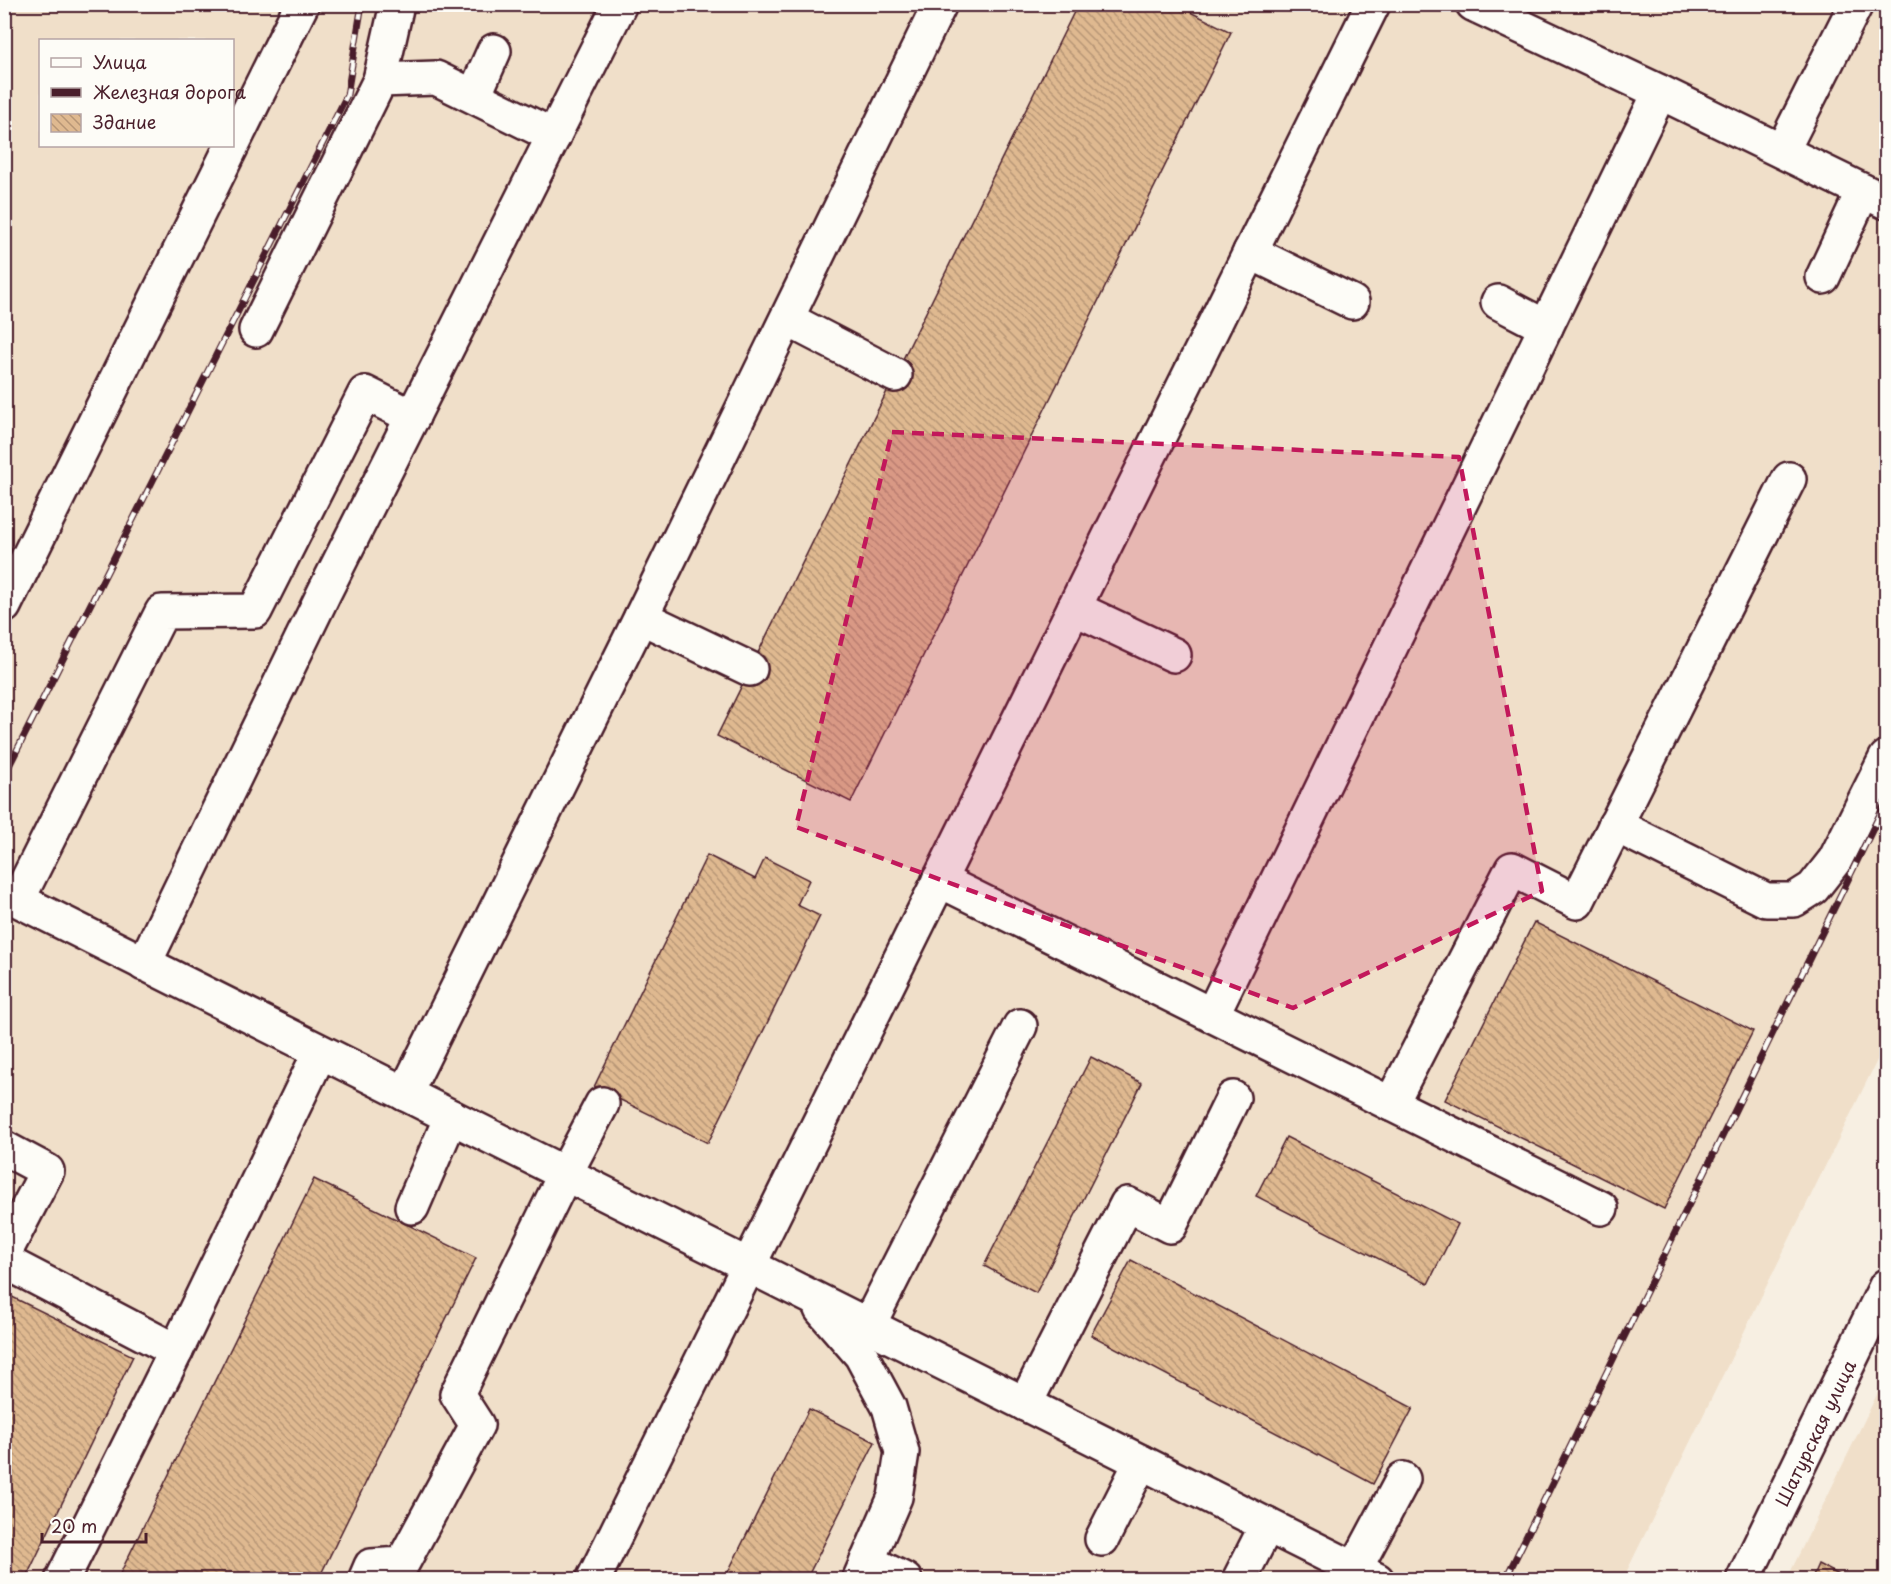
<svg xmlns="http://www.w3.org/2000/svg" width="1891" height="1584" font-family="'Playpen Sans',sans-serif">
<defs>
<pattern id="building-back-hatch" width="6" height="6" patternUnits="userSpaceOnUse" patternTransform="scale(1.5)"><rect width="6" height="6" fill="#dfb990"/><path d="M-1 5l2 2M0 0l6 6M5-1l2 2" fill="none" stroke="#b79676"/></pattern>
</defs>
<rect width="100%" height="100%" fill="#f7efe2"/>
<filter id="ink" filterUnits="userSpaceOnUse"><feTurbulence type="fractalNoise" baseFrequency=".0167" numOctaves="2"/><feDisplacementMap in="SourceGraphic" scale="12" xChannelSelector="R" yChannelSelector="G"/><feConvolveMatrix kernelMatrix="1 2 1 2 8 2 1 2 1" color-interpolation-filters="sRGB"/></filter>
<g filter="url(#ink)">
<g fill="#f0dfc9" fill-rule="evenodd">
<path d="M5 5H1886V1042L1623 1579 5 1580ZM40 40H232V146H40Z"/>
<polygon points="1886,1376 1886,1579 1787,1579"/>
</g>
<g fill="url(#building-back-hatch)" stroke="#4a1f2b" stroke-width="1.5">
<polygon points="1078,4 1174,4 1231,32 851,802 717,736"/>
<polygon points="707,855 755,879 765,858 809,880 797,905 820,916 708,1143 594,1087"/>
<polygon points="1534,922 1753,1031 1664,1209 1445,1100"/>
<polygon points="1091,1057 1142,1083 1036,1293 984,1266"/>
<polygon points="1286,1137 1458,1224 1428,1284 1256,1196"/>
<polygon points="314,1179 476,1258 318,1580 117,1580"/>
<polygon points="1131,1260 1413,1408 1373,1484 1091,1335"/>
<polygon points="4,1293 133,1356 25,1580 4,1580"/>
<polygon points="809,1409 875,1442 806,1580 724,1580"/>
<polygon points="1818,1564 1849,1580 1811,1580"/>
</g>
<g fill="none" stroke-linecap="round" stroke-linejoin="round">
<g stroke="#4a1f2b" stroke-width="38">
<g id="minor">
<polyline points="1473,4 1660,92 1886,202"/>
<polyline points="380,80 436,78 554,136"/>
<polyline points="474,96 494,51"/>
<polyline points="1782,151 1856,4"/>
<polyline points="1250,252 1352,302"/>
<polyline points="1823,277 1863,191"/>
<polyline points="1498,302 1546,327"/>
<polyline points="787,319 895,375"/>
<polyline points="256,330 380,80 397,4"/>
<polyline points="4,606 302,4"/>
<polyline points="1074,608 1174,655"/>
<polyline points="641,617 750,669"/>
<polyline points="1615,825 1766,900 1794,900 1813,888 1835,860 1886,758"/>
<polyline points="939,880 1601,1208"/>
<polyline points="4,893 1377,1580"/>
<polyline points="18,899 162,612 255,611 365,393 413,417"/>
<polyline points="144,964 324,593 620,4"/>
<polyline points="1212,1015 1660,92"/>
<polyline points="405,1094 641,617 940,4"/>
<polyline points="1391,1104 1512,869 1577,902 1789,479"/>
<polyline points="4,1148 47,1171 4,1254"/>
<polyline points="412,1207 451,1117"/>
<polyline points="4,1261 176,1351"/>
<polyline points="821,1309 861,1355 889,1407 902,1452 895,1497 859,1580"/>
<polyline points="868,1326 1020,1026"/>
<polyline points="1025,1404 1127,1204 1170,1226 1233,1098"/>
<polyline points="1102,1539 1141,1462"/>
<polyline points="867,1561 905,1580"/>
<polyline points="1355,1569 1403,1479"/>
<polyline points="62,1580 176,1351 320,1052"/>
<polyline points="365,1580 371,1566 402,1564 477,1425 457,1394 565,1174 602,1104"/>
<polyline points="593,1580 1373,4"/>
<polyline points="1239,1580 1267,1525"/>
<polyline points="1743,1580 1886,1286"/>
</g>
</g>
<use href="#minor" stroke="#fdfcf7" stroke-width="33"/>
<g stroke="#4a1f2b" stroke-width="7">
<g id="rail">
<polyline points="4,776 347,95 362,4"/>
<polyline points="1505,1580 1886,802"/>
</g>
</g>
<use href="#rail" stroke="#fdfcf7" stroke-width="4.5" stroke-dasharray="14" stroke-linecap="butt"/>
</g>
</g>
<path fill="#c2185b" fill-opacity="0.2" stroke="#c2185b" stroke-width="4.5" stroke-dasharray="12 8" stroke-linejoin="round" d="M892 432 1459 457 1542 891 1293 1008 796 827Z"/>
<g text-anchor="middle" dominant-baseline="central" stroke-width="4.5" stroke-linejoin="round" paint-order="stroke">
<g font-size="18" fill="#4a1f2b" stroke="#fdfcf7">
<text transform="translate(1815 1433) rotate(-64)">Шатурская улица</text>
</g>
</g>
<rect width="1891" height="1584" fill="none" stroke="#fdfcf7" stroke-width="24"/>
<rect x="12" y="12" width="1867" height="1560" fill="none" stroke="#4a1f2b" stroke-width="2" filter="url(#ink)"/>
<rect x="39" y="39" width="195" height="108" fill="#fdfcf7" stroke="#b5a4a5" stroke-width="1.5"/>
<rect x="51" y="58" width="30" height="9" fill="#fdfcf7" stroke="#b5a4a5" stroke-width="1.5"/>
<text x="93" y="69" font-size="18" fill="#4a1f2b">Улица</text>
<rect x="51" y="88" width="30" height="9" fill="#4a1f2b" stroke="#b5a4a5" stroke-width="1.5"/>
<text x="93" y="99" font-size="18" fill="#4a1f2b">Железная дорога</text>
<rect x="51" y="114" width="30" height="18" fill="url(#building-back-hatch)" stroke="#b5a4a5" stroke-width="1.5"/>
<text x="93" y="129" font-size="18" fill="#4a1f2b">Здание</text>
<path d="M42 1533v9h104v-9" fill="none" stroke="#4a1f2b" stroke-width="3"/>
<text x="51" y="1533" font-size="18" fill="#4a1f2b" stroke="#fdfcf7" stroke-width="4.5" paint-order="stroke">20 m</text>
</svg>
